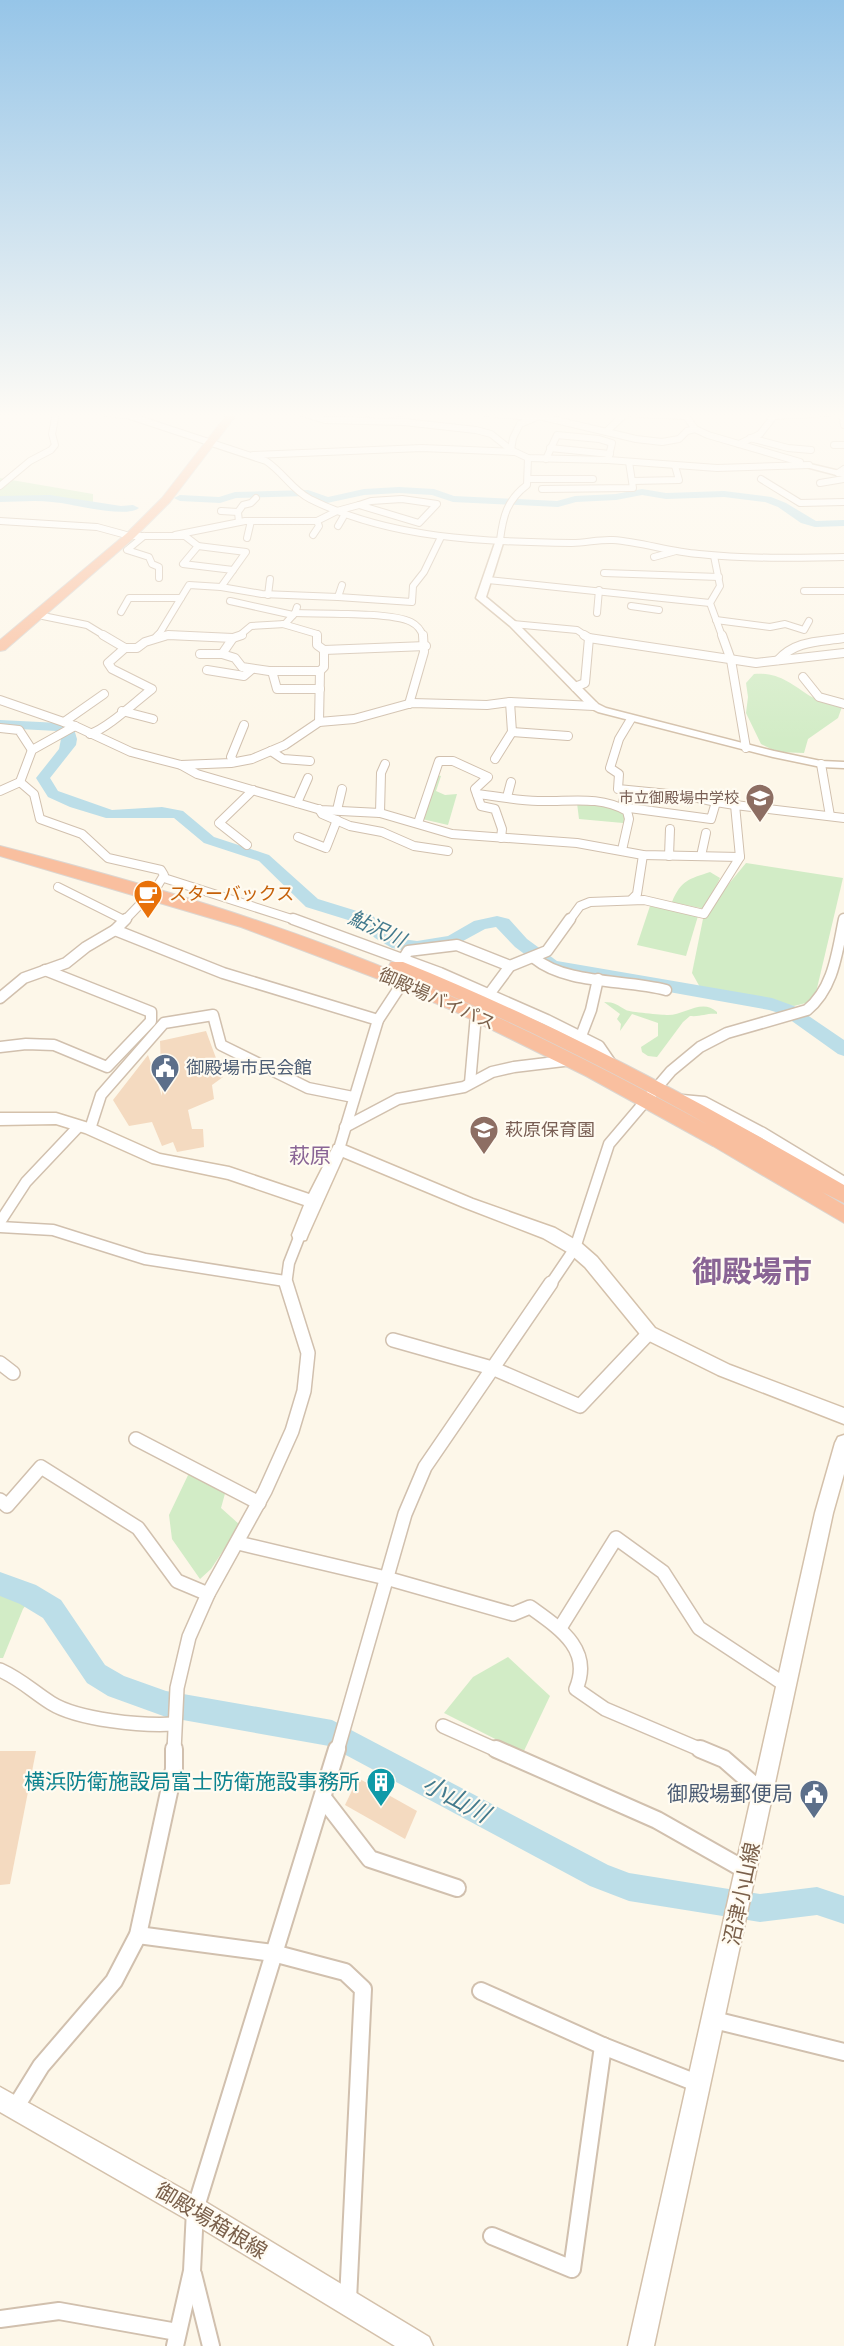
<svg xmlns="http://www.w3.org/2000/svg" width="844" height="2346" font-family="Karla,'Noto Sans JP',sans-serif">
<rect width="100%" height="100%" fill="#fdf7e9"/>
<g fill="#d2ecc6">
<polygon points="0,478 93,494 93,502 40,496 0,500"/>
<path d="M754 674C779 672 791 684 810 696 819 701 833 702 843 704L838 718 808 739 804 753 777 752 761 744 746 713 748 697 746 683Z"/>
<polygon points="437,775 441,776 436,791 445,795 457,794 448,825 422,819"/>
<polygon points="577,803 623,808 627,820 623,823 579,819"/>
<polygon points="746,863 843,878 814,1001 794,1006 701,989 692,973 704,914"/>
<path d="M710 872 720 878 705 909 672 902C681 880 689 879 710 872Z"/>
<polygon points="650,906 698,916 686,956 637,945"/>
<path d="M604 1002C615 1002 617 1005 626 1010 629 1012 662 1015 668 1015 685 1015 702 998 717 1012V1014C707 1013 701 1017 690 1016L683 1022 657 1057 648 1056 642 1052 641 1047 658 1036V1023L632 1014 620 1031 621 1024 617 1019 620 1014Z"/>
<polygon points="190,1471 226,1490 221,1508 240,1525 211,1569 200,1579 172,1539 169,1515"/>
<polygon points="0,1576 38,1588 23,1609 3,1658 0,1658"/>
<polygon points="508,1657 550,1696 523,1753 444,1713 473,1677"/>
</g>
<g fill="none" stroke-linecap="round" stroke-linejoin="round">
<g fill="#bcdee8" fill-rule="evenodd">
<polygon points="399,487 434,489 454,496 557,501 575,496 616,494 642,489 666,493 724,491 771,497 786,503 816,521 844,520 844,526 815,527 801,523 778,507 765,502 724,497 666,499 642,495 616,500 576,502 558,507 453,502 432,495 399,493 364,495 327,503 307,496 236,498 220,503 180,501 174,498 180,495 219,497 235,492 308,490 328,497 364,489"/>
<path d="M50 495 121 506 133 505 139 508C125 519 71 503 52 502 35 500 17 502 0 502V496Z"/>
<polygon points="0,720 60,723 74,729 77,739 76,745 50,778 58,791 112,810 162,807 183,811 214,837 269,855 318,899 373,916 387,930 402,939 417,941 448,936 474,921 497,916 509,919 527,939 557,961 772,998 794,1006 844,1040 844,1056 838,1054 782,1014 769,1010 546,970 515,947 496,927 485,929 452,947 417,953 392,948 375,938 361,924 306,907 259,861 204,843 174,818 106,818 70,807 48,797 36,778 59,749 62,734 57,731 0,728"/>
<polygon points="0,1572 36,1585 61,1600 105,1665 124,1676 166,1691 332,1720 608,1865 629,1873 760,1894 817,1887 844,1896 844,1924 817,1915 760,1922 629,1901 590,1886 329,1746 166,1717 108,1696 87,1683 43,1618 20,1604 0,1596"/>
</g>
</g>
<g fill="#f4dac0">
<polygon points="206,1031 223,1077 212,1085 214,1099 188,1110 192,1129 203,1129 204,1147 177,1152 173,1142 162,1146 152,1122 129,1126 113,1100 148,1055 162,1096 160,1041"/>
<polygon points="0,1751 36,1751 10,1884 0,1885"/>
<polygon points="358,1778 417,1811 405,1839 345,1805"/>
</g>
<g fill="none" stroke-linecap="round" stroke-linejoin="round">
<g stroke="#d1c0ae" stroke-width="8">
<g id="street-far4">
<path d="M105 413 127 415 266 461C283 472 292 490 310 499 390 539 484 542 572 543 586 543 600 539 613 540 642 542 670 552 699 554 747 559 795 558 844 557"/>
<polyline points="302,413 325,420 404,422 476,430 491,434 511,450 528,458 608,460 717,468 809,465"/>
<polyline points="367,413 381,415 401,413"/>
<polyline points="485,413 530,417"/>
<polyline points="620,413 685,416"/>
<polyline points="684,413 695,429 708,435 800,462"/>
<polyline points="842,413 844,425"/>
<polyline points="607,431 625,414"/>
<polyline points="750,438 788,448 811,450"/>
<polyline points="739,444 760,434 774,416 829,413"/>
<polyline points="834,445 844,445"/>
<polyline points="550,448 610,454"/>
<polyline points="511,450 513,438 520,424 539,416 636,439 662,442 679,439 687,431 695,429"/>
<polyline points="253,455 422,448 513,452"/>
<polyline points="546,459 557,435 599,439 612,443 608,460"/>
<polyline points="838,473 844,469"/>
<polyline points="529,479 593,479"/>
<polyline points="761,479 800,503 844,502"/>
<polyline points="633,481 679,480 675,466"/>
<polyline points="820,483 844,479"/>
<polyline points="0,486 30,461 51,450 55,445 52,434 56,413"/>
<polyline points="542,489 633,488 629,462"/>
<polygon points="402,499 437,504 419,523 359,505 371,501"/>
<polyline points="221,511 238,512"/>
<polyline points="0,521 97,527 130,536 185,536 198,546 183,564 233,570"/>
<polyline points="239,522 238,512 243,505 251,503 256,498"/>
<polyline points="338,526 345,514"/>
<polyline points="175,535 245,521 317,521 337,511 359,505"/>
<polyline points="313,535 319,526 317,521"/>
<polyline points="144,536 127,550 149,557 152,564 159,567 159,578"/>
<polyline points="247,538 251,521"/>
<path d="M500 540C503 516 507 500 527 485L528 458"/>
<polyline points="198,546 246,552 221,587 262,594 338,597 342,585"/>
<polyline points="714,556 720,586 710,603 722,636"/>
<polyline points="654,557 676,551"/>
<polyline points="604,573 719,577"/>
<polyline points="488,580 710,603"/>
<polyline points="804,591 844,591"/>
<polyline points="268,595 270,579"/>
<polyline points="338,597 412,602 413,586 424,572 441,537"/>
<polyline points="230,601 293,615"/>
<polyline points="631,606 659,610"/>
<polyline points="121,612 129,598 181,598 189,585 221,587"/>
<path d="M295 613C321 614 391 612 411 622 417 625 421 630 423 636"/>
<polyline points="597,613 599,590"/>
<polyline points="38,615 87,625 105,636"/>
<polyline points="716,620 770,627 785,624 804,630 809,621"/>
<polyline points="283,624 317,634 317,636"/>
<polyline points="513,624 577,630 586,636"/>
<polyline points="158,636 181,598"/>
<polyline points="164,636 207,636"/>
<polyline points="239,636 251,626 285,624 295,613 297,607"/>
</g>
</g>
<g stroke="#d1c0ae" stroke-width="10">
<g id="street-far3">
<polyline points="103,635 125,648 137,648 145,642 168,635 233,638 222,654 235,658 242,667 269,671 320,671"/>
<polyline points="317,635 317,645 324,650 324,667 320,671 319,722"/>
<polyline points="584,635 589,638 756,663 844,653"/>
<polyline points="722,635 731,660 746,748"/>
<polyline points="157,637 159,635"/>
<polyline points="233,638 242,635"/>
<polyline points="324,650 426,646"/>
<polyline points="200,654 222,654"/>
<path d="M778 660C796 640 820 642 844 638"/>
<polyline points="207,670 244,676 251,670"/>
<polyline points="272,671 277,689 320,689"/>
<polyline points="803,677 819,697 844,704"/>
<polyline points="575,687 585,683 589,638"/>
<polyline points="0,700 75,726 131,752 181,765 231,763 252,759 285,745 319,722 354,719 412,703 487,705 510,702 594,706"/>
<polyline points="409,704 424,652 423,635"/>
<polyline points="122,711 153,719"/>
<polyline points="631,719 619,739 610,768 619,774 618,789 679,795"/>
<polyline points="64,722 104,694"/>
<polyline points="0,728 19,730 32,750"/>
<polyline points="512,732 568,736"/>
<path d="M90 734C108 728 135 702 152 689L112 669 108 663 125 648"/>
<polyline points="271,751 283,759 310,761"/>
<polyline points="495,759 512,732 510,702"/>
<polyline points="234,762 231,757 244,725"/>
<polyline points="821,764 830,816"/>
<polyline points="181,765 197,774 321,810 380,813 452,834 577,843 643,855 740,857"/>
<polyline points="20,782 34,794 40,819 82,834 108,858 161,870 164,875 158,885"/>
<polyline points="626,790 622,807 711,819 716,802 735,805"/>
<polyline points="0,791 20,782 32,750 75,726"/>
<path d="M477 794C497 796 518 801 538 801 569 802 599 795 627 811L629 819 622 850"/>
<polyline points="507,797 511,782"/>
<polyline points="698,798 716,802"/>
<polyline points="297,803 308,778"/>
<polyline points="319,809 322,814 350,826 382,832 414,846 448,851"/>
<polyline points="337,810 342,789"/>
<polyline points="380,813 381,773 385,764"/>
<polyline points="418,823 439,761 453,761 488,777 475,789 481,806 495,809 502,829 501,838"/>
<polyline points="298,837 326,848 337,820"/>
<polyline points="247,845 219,823 253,790"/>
<polyline points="669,856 670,829"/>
<polyline points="701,856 706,833"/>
<polyline points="164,878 298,921"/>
<polyline points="58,887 124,920"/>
<polyline points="632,899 637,894 643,855"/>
<polyline points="124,921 151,893"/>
<polyline points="569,921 580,906 590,902 644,900 704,914 740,857 735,805 844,818"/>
</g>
</g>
<g stroke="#d1c0ae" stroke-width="13">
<g id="street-far2">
<polyline points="293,919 440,973 547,1020 599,1046 612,1065"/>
<polyline points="115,930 223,973 378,1020"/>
<path d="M534 958C567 985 625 979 666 990"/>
<polyline points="402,961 408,951 457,945 510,966"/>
<polyline points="490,993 510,966 547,951 570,919"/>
<polyline points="0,998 24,978 66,963 86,947 115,930 126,919"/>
<polyline points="581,1036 591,1010 598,979"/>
<polyline points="0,1047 26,1044 54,1045 107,1067 151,1021 151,1012 45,970"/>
<polyline points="470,1083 476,1015"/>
<polyline points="682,1100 704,1102 763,1133 844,1182"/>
<polyline points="345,1127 398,1099 464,1087 492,1072 514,1067 572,1060"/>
<polyline points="90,1129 101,1095 164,1023 213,1015 221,1045 308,1088 353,1097"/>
<polyline points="339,1149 378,1020 403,982"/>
<polyline points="0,1222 26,1182 79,1126"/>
<polyline points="0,1227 53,1230 145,1259 285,1281"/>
<polyline points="286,1285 289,1263 300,1235"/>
<path d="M550 1285 575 1248 609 1144 671 1071 700 1047 727 1033 807 1010C834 988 837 952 844 919"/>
</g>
</g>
<g stroke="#d1c0ae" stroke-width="16">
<g id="street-far1">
<polyline points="393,1340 492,1368 580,1406 649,1333"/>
<polyline points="0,1363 13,1373"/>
<polyline points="136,1439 259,1503"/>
<polyline points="0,1500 7,1506 41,1467 138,1528 177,1581 208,1594"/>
<path d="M238 1543 386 1578 513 1614 530 1607C559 1628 593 1649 576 1689L605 1709 704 1751"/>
<polyline points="560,1628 616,1538 663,1572 699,1628 787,1686"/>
<path d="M0 1670C22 1680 32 1691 51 1703 78 1720 143 1726 174 1724"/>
<polyline points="443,1726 499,1751"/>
<polyline points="174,1751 177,1688 189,1637 208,1594 265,1491 292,1431 304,1391 308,1353 286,1283"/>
<polyline points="337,1751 405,1514 425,1467 551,1283"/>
</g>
</g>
<g stroke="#d1c0ae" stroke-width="20">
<g id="street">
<polyline points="496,1749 657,1820 747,1871"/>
<polyline points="700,1749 724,1759 763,1793"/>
<polyline points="323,1798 370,1859 457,1888"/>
<polyline points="138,1935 273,1953 345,1972 363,1989 348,2300"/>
<polyline points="481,1991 603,2046 699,2084"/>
<polyline points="714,2020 844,2052"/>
<polyline points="15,2108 41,2066 114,1981 138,1935 174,1769 174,1749"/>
<polyline points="492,2236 572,2269 603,2046"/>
<polyline points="193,2274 211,2346"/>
<polyline points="0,2319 59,2311 177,2332"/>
<polyline points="175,2346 192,2271 195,2210 337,1749"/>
</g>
</g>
<g stroke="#d4c1ab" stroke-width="3">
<g id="secondary">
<polygon points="806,463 844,472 844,477 806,467"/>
<polygon points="500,537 504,540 486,597 516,622 598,704 606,708 774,751 821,761 844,762 844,768 821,767 773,757 598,712 590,708 510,626 476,598 496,540"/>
<polygon points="0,1113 56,1113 95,1125 160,1154 229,1167 309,1194 334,1145 344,1145 473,1199 555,1228 581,1243 597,1257 655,1328 730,1365 844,1408 844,1424 718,1375 643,1338 585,1267 569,1253 543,1238 463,1207 343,1157 308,1235 306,1240 300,1241 294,1240 292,1235 304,1205 228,1179 152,1163 85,1133 56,1124 0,1125"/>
<polygon points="844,1435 844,1474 833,1513 654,2346 628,2346 815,1513 835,1443 838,1437"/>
<polygon points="0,2087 204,2201 429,2337 433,2346 395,2346 186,2219 0,2112"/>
</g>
</g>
<g stroke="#dcd6d0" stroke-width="2">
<g id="highway">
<polygon points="228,413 238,413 170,502 134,538 5,650 0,651 0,640 126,534 162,498"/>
<path d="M0 846C112 875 226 907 334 948 463 997 587 1058 708 1125 605 1067 500 1015 391 970L389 966 391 962H403C557 1024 701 1102 844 1185V1203L822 1192 844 1205V1223L713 1146 586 1076 456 1012 389 983 241 927 0 856Z"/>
</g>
</g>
<use href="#street-far4" stroke="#fff" stroke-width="6"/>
<use href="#street-far3" stroke="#fff" stroke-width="8"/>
<use href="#street-far2" stroke="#fff" stroke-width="10"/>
<use href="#street-far1" stroke="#fff" stroke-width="13"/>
<use href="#street" stroke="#fff" stroke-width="16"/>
<use href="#secondary" fill="#fff" fill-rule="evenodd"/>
<use href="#highway" fill="#f9bf9f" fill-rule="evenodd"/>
</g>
<linearGradient id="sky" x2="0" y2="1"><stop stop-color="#96c5e8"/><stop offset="0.56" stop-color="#fefbf5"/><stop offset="1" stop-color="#fefbf5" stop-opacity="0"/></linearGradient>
<rect width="844" height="741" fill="url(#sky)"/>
<defs>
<g id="school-pin" transform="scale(1.5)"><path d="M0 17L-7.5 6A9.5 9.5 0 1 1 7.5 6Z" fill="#8d6e63" stroke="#fffbf1"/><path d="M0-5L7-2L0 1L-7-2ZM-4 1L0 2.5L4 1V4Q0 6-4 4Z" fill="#fff"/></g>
<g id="cafe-pin" transform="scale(1.5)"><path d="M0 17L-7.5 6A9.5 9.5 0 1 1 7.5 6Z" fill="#e8710a" stroke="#fffbf1"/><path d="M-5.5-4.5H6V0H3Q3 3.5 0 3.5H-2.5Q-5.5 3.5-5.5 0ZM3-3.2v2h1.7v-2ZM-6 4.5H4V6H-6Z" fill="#fff"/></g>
<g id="civic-pin" transform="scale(1.5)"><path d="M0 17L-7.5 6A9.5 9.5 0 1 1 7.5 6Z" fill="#5c6f8a" stroke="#fffbf1"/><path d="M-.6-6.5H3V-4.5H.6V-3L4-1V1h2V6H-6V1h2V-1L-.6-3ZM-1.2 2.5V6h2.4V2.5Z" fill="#fff"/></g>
<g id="building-pin" transform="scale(1.5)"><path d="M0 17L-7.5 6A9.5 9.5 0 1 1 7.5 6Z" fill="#0f9aa8" stroke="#fffbf1"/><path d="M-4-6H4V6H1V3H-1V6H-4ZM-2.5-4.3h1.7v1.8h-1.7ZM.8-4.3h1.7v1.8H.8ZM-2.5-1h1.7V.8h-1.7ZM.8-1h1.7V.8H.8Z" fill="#fff"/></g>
</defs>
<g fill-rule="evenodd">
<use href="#school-pin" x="760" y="798"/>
<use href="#cafe-pin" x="148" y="894"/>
<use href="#civic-pin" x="165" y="1068"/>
<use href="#school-pin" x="484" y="1130"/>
<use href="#building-pin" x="381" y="1782"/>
<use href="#civic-pin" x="814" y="1794"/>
</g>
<g text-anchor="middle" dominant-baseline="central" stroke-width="4.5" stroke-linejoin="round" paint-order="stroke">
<g font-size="15" fill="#785e54" stroke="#fffbf1" text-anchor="end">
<text x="739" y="798">市立御殿場中学校</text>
</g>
<g font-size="18" fill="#c56008" stroke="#fffbf1" text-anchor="start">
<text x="169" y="894">スターバックス</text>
</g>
<g font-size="18" fill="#7a604b" stroke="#fffbf1">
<text transform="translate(437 999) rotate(24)">御殿場バイパス</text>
</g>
<g font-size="18" fill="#4e5e75" stroke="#fffbf1" text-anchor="start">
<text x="186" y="1068">御殿場市民会館</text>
</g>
<g font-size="18" fill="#785e54" stroke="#fffbf1" text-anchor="start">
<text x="505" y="1130">萩原保育園</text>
</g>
<g font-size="20" font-style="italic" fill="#437a8d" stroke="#fffbf1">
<text transform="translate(377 929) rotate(25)">鮎沢川</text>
</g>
<g font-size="21" fill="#896495" stroke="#fffbf1">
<text x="310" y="1156">萩原</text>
</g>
<g font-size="21" fill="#0d838f" stroke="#fffbf1" text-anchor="end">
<text x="360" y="1782">横浜防衛施設局富士防衛施設事務所</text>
</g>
<g font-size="21" fill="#4e5e75" stroke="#fffbf1" text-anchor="end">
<text x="793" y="1794">御殿場郵便局</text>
</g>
<g font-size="21" fill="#7a604b" stroke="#fffbf1">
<text transform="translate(742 1894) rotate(-78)">沼津小山線</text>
<text transform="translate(211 2221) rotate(31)">御殿場箱根線</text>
</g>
<g font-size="24" font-style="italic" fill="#437a8d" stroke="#fffbf1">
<text transform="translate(456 1799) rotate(28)">小山川</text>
</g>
<g font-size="30" font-weight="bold" fill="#896495" stroke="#fffbf1">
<text x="752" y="1272">御殿場市</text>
</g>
</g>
</svg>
